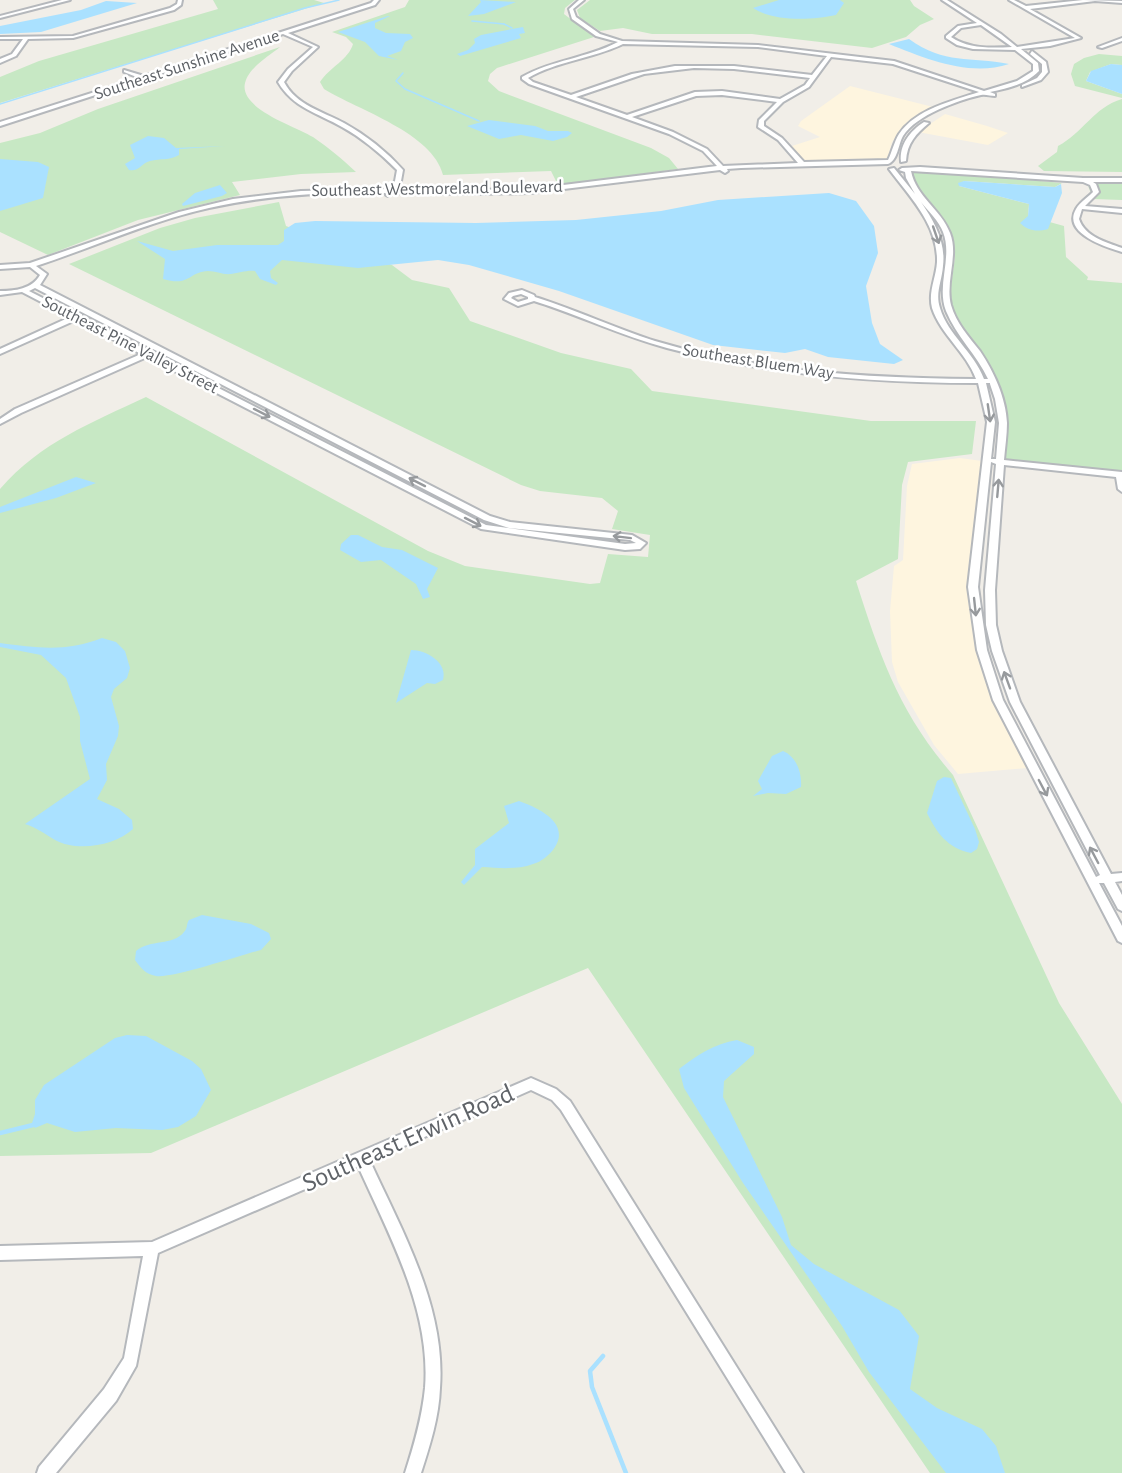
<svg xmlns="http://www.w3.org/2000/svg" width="1122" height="1473" font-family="'Alegreya Sans',sans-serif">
<rect width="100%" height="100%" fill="#f1eee8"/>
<g fill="#fef5df">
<polygon points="850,86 937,108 904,127 892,142 887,160 804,161 792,146 820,137 798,126 801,121"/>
<polygon points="945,114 987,126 1008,133 988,145 918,132"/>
<polygon points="960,458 982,461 967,584 975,647 993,700 1027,768 958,774 934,745 898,682 892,662 890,611 894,566 903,560 907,486 912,464"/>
</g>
<g fill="#c7e8c4">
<polygon points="213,0 314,0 324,3 0,103 0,77 39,61 218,9"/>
<path d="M409 0H575L565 8 564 14 594 37 497 68 490 74 488 81 499 91 651 148 669 158 678 169 558 185 551 171 443 175C433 133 358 110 324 89L320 82C329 68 349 59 353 44L346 37 332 32 405 7Z"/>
<polygon points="590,0 910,0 914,6 934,19 920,25 906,37 872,48 752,34 652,34 623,28 600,31 580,18 577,10"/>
<path d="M280 47C268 57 249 67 245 83 239 109 295 126 313 137 329 148 342 159 356 172L301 174 232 182 240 195 138 220 48 255 0 232V143L40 133 98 109Z"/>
<polygon points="1099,54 1122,56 1122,65 1111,64 1090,72 1086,81 1122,94 1122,98 1075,86 1071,74 1074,64 1084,58"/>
<path d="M1122 99V172L1044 171 1038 166 1057 152 1058 146C1083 133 1094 107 1122 99Z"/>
<path d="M946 172 1062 183 1055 187 964 181 959 186 1029 204 1028 216 1064 226 1066 257 1088 277 1087 280 1122 283V472L1005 460C1008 424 1007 394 988 363 978 346 963 331 954 313 944 292 958 268 954 246 950 218 924 199 911 176L912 173Z"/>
<polygon points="1087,183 1122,184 1122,200 1093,199"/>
<path d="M279 202 286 226 392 265 412 280 449 288 470 321 561 353 631 369 652 391 871 421H976L972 454 908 462 902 485 898 559 856 581C880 657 900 714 953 775L1059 1003 1122 1104V1473H930L588 968 151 1153 0 1156V489C41 442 91 423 146 397L428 551 465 566 590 584 600 583 608 554 648 557 650 535 612 529 618 511 602 498 540 491 521 485 69 264 160 228 195 218Z"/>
</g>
<g fill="#aae1ff">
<polygon points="480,0 516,2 484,14 468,16 481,2"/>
<path d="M779 0H840L844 3 836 15C812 20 774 22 753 8Z"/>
<polygon points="106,1 137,3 41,32 0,34 0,26 81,10"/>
<polygon points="388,16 390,16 375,23 375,28 386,33 410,34 413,38 405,42 401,51 387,56 398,60 379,56 365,42 338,32"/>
<polygon points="523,27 525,33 519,34 521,38 460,56 457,54 468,50 475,43 474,39 481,35"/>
<path d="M909 39C945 65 970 56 1009 64 970 77 926 59 889 44Z"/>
<polygon points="1111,64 1122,65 1122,94 1086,81 1091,71"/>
<polygon points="489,120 535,126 548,131 568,131 572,133 567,137 553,141 521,135 499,139 467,126"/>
<path d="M148 136 164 138 176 148 225 146 179 149V155C169 161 161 158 150 161 141 163 140 172 129 170L125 164 135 158 130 145Z"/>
<polygon points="0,159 38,162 49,167 43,198 0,211"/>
<path d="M964 181 1055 187 1061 184 1062 193 1048 229C1037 232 1028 231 1020 223L1028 216 1029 204 959 186 958 183Z"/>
<polygon points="220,185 227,193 222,196 183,206 182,204 195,193"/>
<path d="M829 193 856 201 874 226 878 253 866 286 872 323 880 344 903 360 894 364 828 357 805 349 785 353 713 345 559 291 469 265 438 260 358 268 282 260 270 271 271 278 278 283 276 285 260 279 255 271C246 270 240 273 231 274 223 275 216 271 208 271 188 272 190 287 163 279L165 259 137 241 173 251 217 245H278L284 241V230L295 223 315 221 476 223 576 220 661 211 718 200Z"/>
<polygon points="76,477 96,483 56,498 0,513 0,507"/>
<polygon points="351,535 358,535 382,547 402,550 438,568 427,589 430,597 423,599 416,584 381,560 361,562 340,550 341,544"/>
<path d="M102 638 116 642 125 651 130 668 127 678 114 689 111 697 119 726 118 736 106 764 107 780 97 799 119 809 132 820 133 829C115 846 77 852 55 840 45 834 37 828 25 824L90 779 80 741V717L66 678 41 655 0 647V643C38 648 66 652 102 638Z"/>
<path d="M411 650C427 650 448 663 443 680L435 684 427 683 396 703Z"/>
<path d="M783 751C797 757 802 773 801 787L786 794 768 793 753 796 762 789 758 781 772 756Z"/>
<path d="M944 777 951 778 975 829 979 842 977 849 971 853C947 848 937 833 927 813L937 781Z"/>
<path d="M519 801C539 808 570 823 555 847 550 855 541 862 533 864 517 870 499 868 482 867L464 885 461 882 475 865V849L509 823 504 806Z"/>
<path d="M202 915 251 924 269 933 271 939 261 950C241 955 171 979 156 976 145 974 141 968 135 960L136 951C150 939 173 946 184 932 188 928 186 924 189 920Z"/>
<polygon points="127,1035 146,1036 192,1061 201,1069 211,1090 196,1116 178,1127 162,1130 116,1128 75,1132 47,1123 35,1128 32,1123 35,1114 35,1100 44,1085 115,1038"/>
<path d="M737 1040 754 1047V1054L724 1081 723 1097 782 1217 791 1245 814 1264 899 1310 919 1336 910 1389 937 1408 982 1429 996 1446 1005 1473H946L869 1372 842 1326 743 1183 684 1088 679 1069C697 1055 714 1044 737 1040Z"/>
</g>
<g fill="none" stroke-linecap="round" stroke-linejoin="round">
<g stroke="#aae1ff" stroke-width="1.5">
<polyline points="472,21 504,24"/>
<polyline points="504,24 512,28"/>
<polyline points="403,73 396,81 405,89 479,121"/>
<polyline points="0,104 305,8 339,0"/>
</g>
<g stroke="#aae1ff" stroke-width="4.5">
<polyline points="0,1133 33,1125"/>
<polyline points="603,1356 590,1371 592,1387 626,1473"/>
</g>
<g stroke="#b5b8bc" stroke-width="4">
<g id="minor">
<polygon points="62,0 70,0 0,18 0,16"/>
<polygon points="178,0 182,0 181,5 174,10 73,38 28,39 16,56 0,63 0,59 12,54 23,39 0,39 0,37 73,36 170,8 177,4"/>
<path d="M374 0H379L375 5 288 33 318 47 292 71 284 82C297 106 322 111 344 123 366 135 387 152 403 170L401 181 395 189 470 190 531 189 717 166 703 151 669 134 529 84 522 79V77C552 60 587 58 618 42L596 36 572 19 569 9 579 0H584L573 9 576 17 600 34 622 41 758 45 894 61 984 91 1017 81 1033 71V64L1015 50 973 49 957 45 946 38V36L958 26 977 23 942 0H947L1001 34 1017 47 1075 38 1009 0H1014L1026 6 1083 0 1122 1V3L1095 1 1030 9 1081 38 1050 46 1021 49 1038 63 1039 71C1025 85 1008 88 990 92L995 94V96C990 96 986 94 981 95 959 100 916 115 903 136 898 145 898 160 888 164L741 168 727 169 728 171 725 173 720 170 531 193 470 194 392 193 388 196 386 195V193C326 192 267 195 209 208 150 221 94 247 36 266L47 274 40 285 490 516 510 522 632 535 646 543 640 549 625 550 481 529 147 357 21 413 0 424V419L15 409 141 354 76 320 0 354V349L70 317 22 292 0 295V291C15 291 32 289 40 275L30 267 0 269V265L30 263 179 212 233 199 301 191 388 189 395 181 397 170C381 154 362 138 342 127 318 113 293 108 278 82L288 69 313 47 283 34 0 126V122L139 78 124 72V70L144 76 371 3ZM981 25 1012 47C990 48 969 49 951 37L961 28ZM623 44 758 47 827 56 812 75 734 66H675L632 74 571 95 533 82 528 78C557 61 592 59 623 44ZM831 57 893 64 979 92C952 101 916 109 899 134 894 142 892 152 888 160L804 162 782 138 764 126V121L783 102 809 87ZM694 68 734 69 810 78 805 85 780 99 722 91 695 92 627 115 576 97 644 74ZM722 95 777 102 759 120 758 127 778 140 798 163 723 166 707 149 673 132 632 117 696 96ZM35 288 484 520 509 528 630 540 636 543 625 544 486 525 152 354V351H148L82 317V314L76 315 29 291Z"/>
<polygon points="1122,38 1122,41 1102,48 1098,47"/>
<polygon points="1032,51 1046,62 1048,72 1041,80 1022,87 1022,85 1037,78 1042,72 1042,64 1030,54"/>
<path d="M924 122 929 123C916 134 907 143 906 161L901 162C899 145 910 131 924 122Z"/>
<path d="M920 167 1083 178H1122V182H1093L1096 184 1099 192 1085 206 1122 209V213L1082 209 1079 219C1085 237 1106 242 1122 248V252C1105 247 1062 233 1076 209 1080 202 1087 198 1093 192L1090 185 1083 182 911 171C916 197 941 209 950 233 959 256 945 281 951 305 956 323 969 337 980 351 994 372 1006 398 1007 423 1007 435 1005 448 1004 460L1122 472V492L1118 489 1116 477 1004 465 995 590 996 625 1002 651 1020 702 1111 874 1122 873V881L1115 882 1122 895V911L1118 909 1104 883H1099L1122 926V943L1118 941 993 700 977 650 968 587 987 422 978 383C874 383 768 375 667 348 621 336 579 315 534 301L518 306 504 299 509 293 522 290 534 295 535 297C576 310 615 328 655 341 758 372 869 378 976 379 966 352 941 335 932 308 928 292 936 278 937 262 938 225 910 197 889 169L894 168 915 194 906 178 905 172 899 170 902 168ZM921 202C928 211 939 221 943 232 953 258 936 285 946 311 956 336 977 355 988 379H984C974 352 948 335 940 308 935 293 942 281 943 266 946 242 934 221 921 202ZM521 294 528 297V299L518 302 511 298 513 296ZM986 383H990V384L995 399 999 423 996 459H991L995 422ZM991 462 996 464 985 590 986 625 992 651 1010 702 1100 875 1096 877 1003 700 987 650 978 587Z"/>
<path d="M531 1078 556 1089 570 1101 803 1473H786L561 1110 552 1100 531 1090 370 1161C402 1231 446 1307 440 1388 439 1417 430 1445 421 1473H405C414 1445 422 1418 425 1388 431 1310 389 1235 358 1166L158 1253 136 1366 116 1401 56 1473H37L39 1467 104 1389 124 1358 143 1256 0 1260V1246L152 1242Z"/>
</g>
</g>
<use href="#minor" fill="#fff" fill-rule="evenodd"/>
</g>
<defs><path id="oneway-shaft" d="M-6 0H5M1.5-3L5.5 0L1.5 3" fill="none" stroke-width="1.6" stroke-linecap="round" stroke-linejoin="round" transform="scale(1.5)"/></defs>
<g stroke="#979a9d">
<use href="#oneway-shaft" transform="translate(936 235) rotate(71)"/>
<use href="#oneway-shaft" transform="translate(262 413) rotate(27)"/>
<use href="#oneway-shaft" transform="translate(989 413) rotate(82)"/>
<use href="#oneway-shaft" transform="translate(417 482) rotate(-153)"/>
<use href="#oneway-shaft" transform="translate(998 488) rotate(-85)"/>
<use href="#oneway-shaft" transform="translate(473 522) rotate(27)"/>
<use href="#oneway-shaft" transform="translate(622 537) rotate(-173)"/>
<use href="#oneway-shaft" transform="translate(975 607) rotate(84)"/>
<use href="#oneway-shaft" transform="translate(1007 680) rotate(-110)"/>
<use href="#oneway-shaft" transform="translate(1043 788) rotate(62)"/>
<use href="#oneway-shaft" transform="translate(1094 855) rotate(-118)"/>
</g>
<g text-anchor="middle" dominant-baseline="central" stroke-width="5" stroke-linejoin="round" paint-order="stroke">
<g font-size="18" fill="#5f6368" stroke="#fff">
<text transform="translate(187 65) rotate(-18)">Southeast Sunshine Avenue</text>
<text transform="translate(437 189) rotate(-1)">Southeast Westmoreland Boulevard</text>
<text transform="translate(130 345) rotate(27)">Southeast Pine Valley Street</text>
<text transform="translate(758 362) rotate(9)">Southeast Bluem Way</text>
</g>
<g font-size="27" fill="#5f6368" stroke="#fff">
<text transform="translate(408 1138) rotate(-24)">Southeast Erwin Road</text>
</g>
</g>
</svg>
